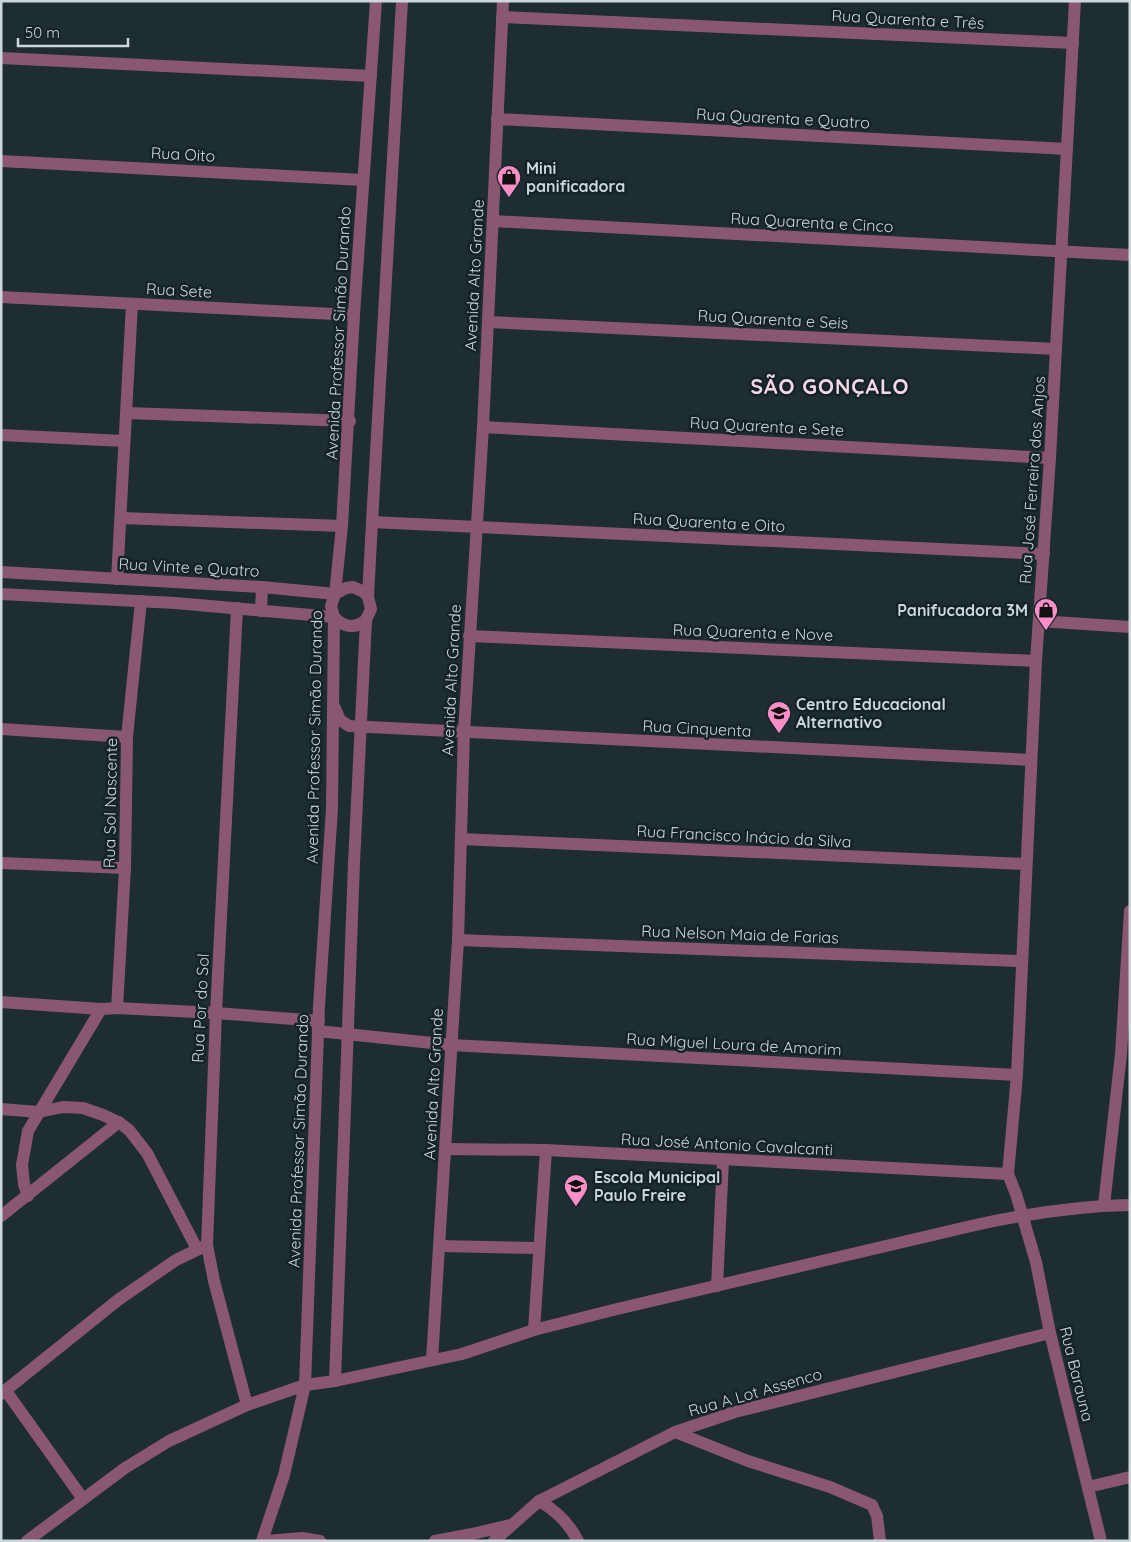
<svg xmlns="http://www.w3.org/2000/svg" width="1131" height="1542" font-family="Quicksand,sans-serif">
<rect width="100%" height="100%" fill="#1d2d31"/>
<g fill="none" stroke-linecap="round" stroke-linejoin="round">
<g stroke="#8a5771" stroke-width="12">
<polyline points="1075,1 1050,458 1036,661 1017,1075 1008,1174 1016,1194 1036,1262 1050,1333 1101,1541"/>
<polyline points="502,17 1073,43"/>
<polyline points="1,58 371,76"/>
<polyline points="497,119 1067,149"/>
<polyline points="1,161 363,180"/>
<polyline points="493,221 1130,255"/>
<polyline points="1,297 354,315"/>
<polyline points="488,322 1056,349"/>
<polyline points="127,413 350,421"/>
<polyline points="483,427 1050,458"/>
<polyline points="1,435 124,441"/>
<polyline points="121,518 342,526"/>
<polyline points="372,522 1044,554"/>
<polyline points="1,572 262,587 335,594 346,588 353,587 364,592 368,597"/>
<polyline points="117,579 132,304"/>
<path d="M1 594 175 603 334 617C344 628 355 629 366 620"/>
<polyline points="237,608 216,1013 207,1245 214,1281 247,1405"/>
<polyline points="261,611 262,587"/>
<polyline points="1039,621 1130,627"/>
<polyline points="469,636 1036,661"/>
<polyline points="335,708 340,720 349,726 1031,760"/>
<polyline points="1,729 127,737"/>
<polyline points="461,839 1026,864"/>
<polyline points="1,863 125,868"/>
<polyline points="458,940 1021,961"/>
<polyline points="1,1002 101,1009 117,1008 216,1013 319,1021"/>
<polyline points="117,1008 125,868 127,737 141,601"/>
<polyline points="318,1031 451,1045 1017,1075"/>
<polyline points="1,1109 39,1112 63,1107 83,1108 103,1115 120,1123 129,1130 147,1153 197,1249"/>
<polyline points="445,1149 546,1150 1008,1174"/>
<polyline points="28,1196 24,1184 22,1165 28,1131 101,1009"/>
<polyline points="1104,1205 1121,1054 1130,911"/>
<polyline points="1,1216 119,1122"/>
<polyline points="439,1246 539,1248"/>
<polyline points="717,1286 723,1160"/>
<polyline points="534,1330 546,1150"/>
<polyline points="432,1360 458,940 464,732 483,427 503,1"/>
<polyline points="335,1381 354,863 366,620 371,609 368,597 372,522 402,1"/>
<polyline points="6,1391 83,1499"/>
<polyline points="1,1394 118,1300 176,1260 205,1246"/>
<polyline points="675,1432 748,1461 830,1487 872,1505 877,1516 880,1541"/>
<polyline points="1088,1487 1130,1477"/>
<path d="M539 1501C557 1511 569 1523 578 1541"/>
<path d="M27 1541 125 1468 169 1441 247 1405 305 1385 335 1381 462 1354 534 1330 613 1310 971 1226C1024 1214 1076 1206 1130 1205"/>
<polyline points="262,1541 284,1475 305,1385 319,1006 332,808 334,617 331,606 335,594 342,526 354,315 376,1"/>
<polyline points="268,1541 302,1538 320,1541"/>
<polyline points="435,1541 472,1534 510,1525"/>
<polyline points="494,1541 539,1501 675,1432 735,1412 1050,1333"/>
</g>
</g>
<defs>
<g id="shop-pin" transform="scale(1.25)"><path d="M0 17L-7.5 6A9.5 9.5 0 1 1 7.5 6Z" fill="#fa8fc7" stroke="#142327"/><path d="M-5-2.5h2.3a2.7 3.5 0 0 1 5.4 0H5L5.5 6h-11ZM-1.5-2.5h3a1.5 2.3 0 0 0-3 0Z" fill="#111"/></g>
<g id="school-pin" transform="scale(1.25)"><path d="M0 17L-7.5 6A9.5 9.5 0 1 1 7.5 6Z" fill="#fa8fc7" stroke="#142327"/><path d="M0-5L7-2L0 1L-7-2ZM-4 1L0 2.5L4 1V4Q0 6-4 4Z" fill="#111"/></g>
</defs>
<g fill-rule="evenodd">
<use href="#shop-pin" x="509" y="177"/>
<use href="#shop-pin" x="1046" y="610"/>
<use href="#school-pin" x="779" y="713"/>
<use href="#school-pin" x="576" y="1186"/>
</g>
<g text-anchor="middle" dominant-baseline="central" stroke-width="5" stroke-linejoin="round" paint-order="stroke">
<g font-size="16" fill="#cdd7da" stroke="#142327">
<text transform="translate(908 19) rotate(3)">Rua Quarenta e Três</text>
<text transform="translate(783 118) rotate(3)">Rua Quarenta e Quatro</text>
<text transform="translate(183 154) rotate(3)">Rua Oito</text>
<text transform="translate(812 222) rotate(3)">Rua Quarenta e Cinco</text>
<text transform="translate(474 275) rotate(-87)">Avenida Alto Grande</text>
<text transform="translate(179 290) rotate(3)">Rua Sete</text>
<text transform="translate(773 319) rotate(3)">Rua Quarenta e Seis</text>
<text transform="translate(338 333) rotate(-87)">Avenida Professor Simão Durando</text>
<text transform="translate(767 426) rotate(3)">Rua Quarenta e Sete</text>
<text transform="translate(1032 480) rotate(-86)">Rua José Ferreira dos Anjos</text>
<text transform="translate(709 522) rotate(3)">Rua Quarenta e Oito</text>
<text transform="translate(189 567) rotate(3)">Rua Vinte e Quatro</text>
<text transform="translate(753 632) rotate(2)">Rua Quarenta e Nove</text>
<text transform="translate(451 680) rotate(-87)">Avenida Alto Grande</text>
<text transform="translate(697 728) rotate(3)">Rua Cinquenta</text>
<text transform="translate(314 737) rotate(-89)">Avenida Professor Simão Durando</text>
<text transform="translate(110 803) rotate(-89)">Rua Sol Nascente</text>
<text transform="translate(744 836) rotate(3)">Rua Francisco Inácio da Silva</text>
<text transform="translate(740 934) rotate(2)">Rua Nelson Maia de Farias</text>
<text transform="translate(200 1008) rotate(-87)">Rua Por do Sol</text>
<text transform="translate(734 1044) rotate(3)">Rua Miguel Loura de Amorim</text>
<text transform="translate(433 1084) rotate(-87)">Avenida Alto Grande</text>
<text transform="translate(298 1141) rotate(-88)">Avenida Professor Simão Durando</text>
<text transform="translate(727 1144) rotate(3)">Rua José Antonio Cavalcanti</text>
<text transform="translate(1077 1374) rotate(76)">Rua Barauna</text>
<text transform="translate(755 1392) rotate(-16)">Rua A Lot Assenco</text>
</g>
<g font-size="16" font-weight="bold" fill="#cdd7da" stroke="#142327" text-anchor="start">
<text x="526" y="168">Mini<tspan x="526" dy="18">panificadora</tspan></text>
<text x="1028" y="610" text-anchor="end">Panifucadora 3M</text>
<text x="796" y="704">Centro Educacional<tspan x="796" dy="18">Alternativo</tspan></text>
<text x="594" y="1177">Escola Municipal<tspan x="594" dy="18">Paulo Freire</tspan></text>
</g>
<g font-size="21" font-weight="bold" letter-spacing="1" fill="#f7d7e6" stroke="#142327">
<text x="830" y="386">SÃO GONÇALO</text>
</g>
</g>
<rect width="1131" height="1542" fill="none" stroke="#cdd7da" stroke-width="5"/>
<path d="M18 38v8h110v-8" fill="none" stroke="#cdd7da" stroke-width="2.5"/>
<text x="25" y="38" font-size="15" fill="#cdd7da" stroke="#142327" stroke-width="4" paint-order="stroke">50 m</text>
</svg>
